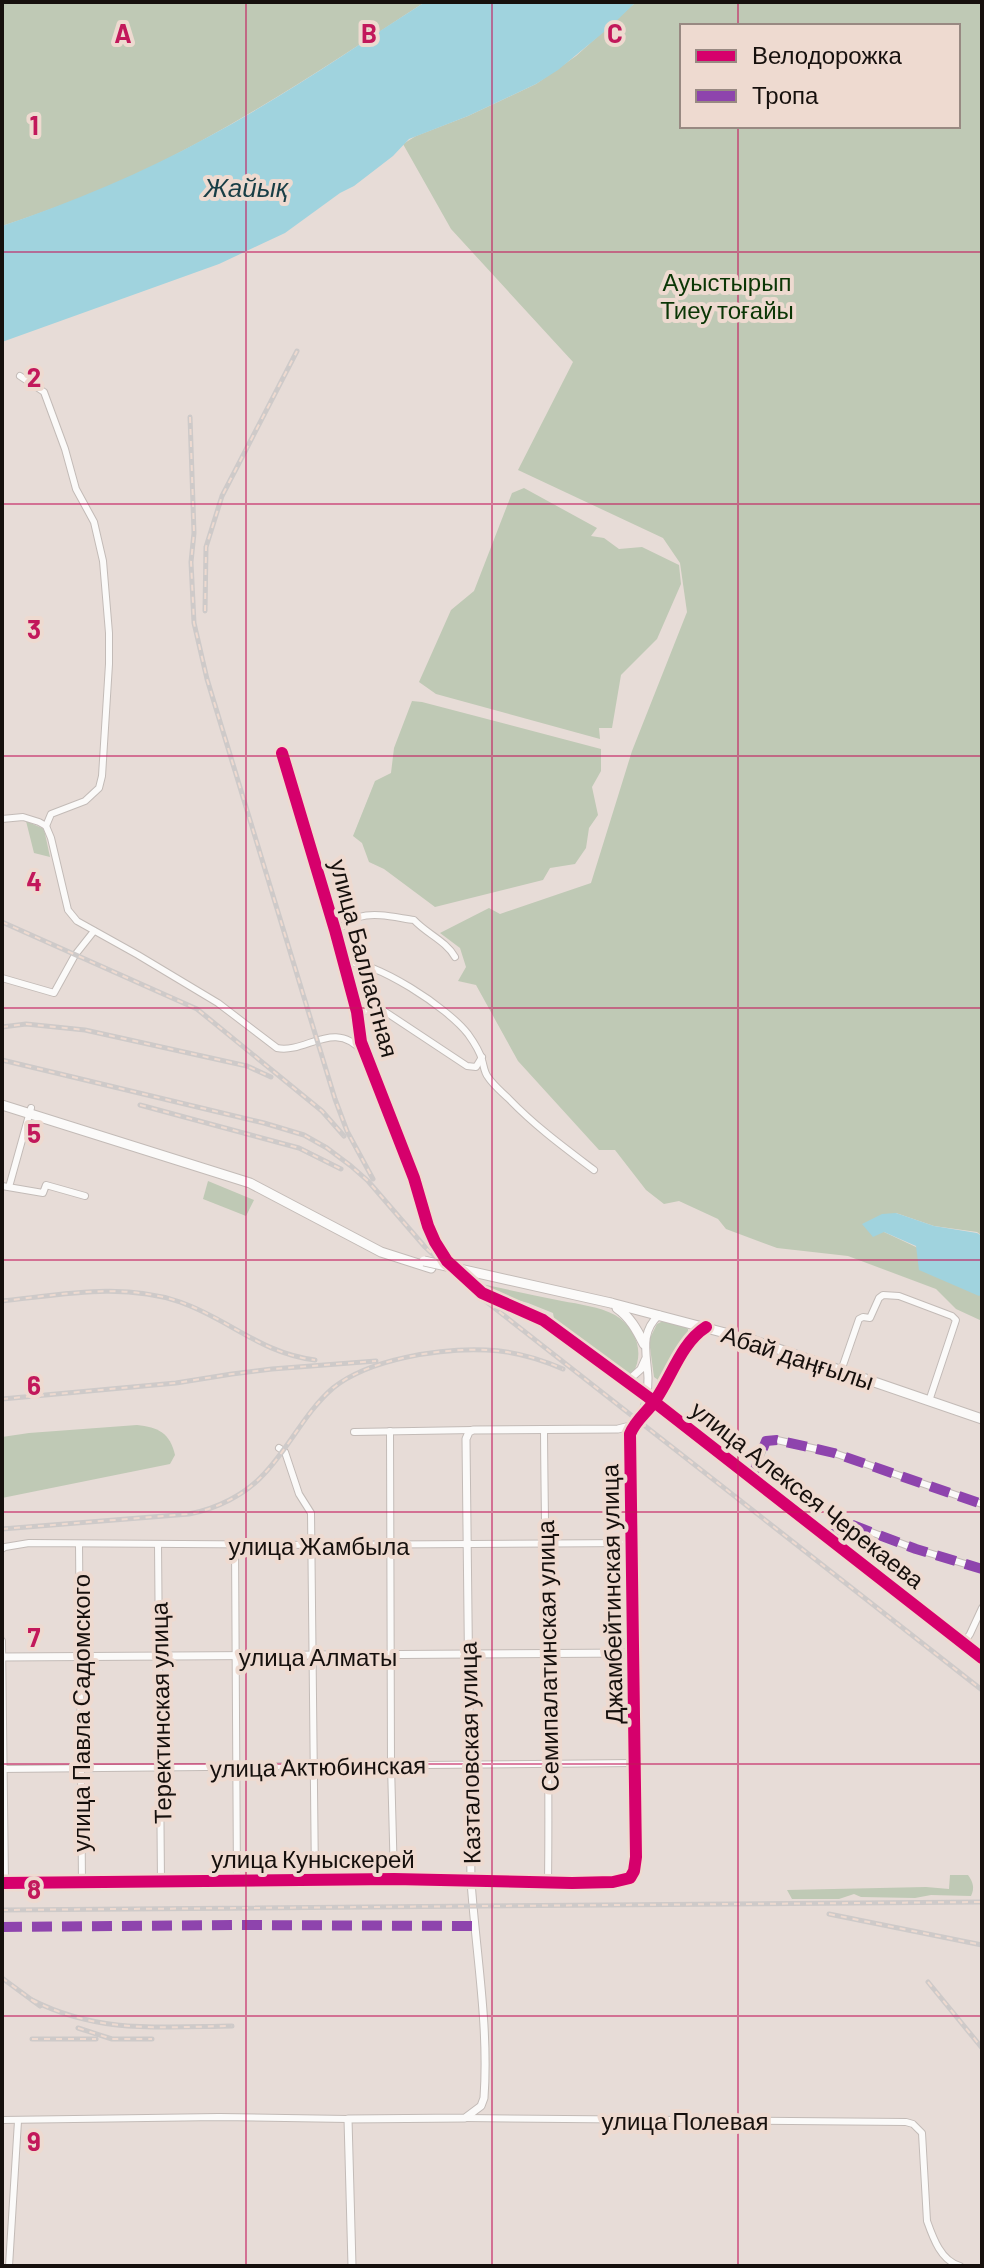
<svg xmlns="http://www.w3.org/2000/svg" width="984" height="2268" font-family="Barlow,sans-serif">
<rect width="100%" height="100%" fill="#e7dcd7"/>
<g fill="#bfc9b5" fill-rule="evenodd">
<path d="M2 2H425C333 62 242 123 143 171 98 193 50 210 2 226Z"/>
<path d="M636 2H982V1236L977 1232 934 1226 896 1213 884 1232 916 1247 979 1295 982 1294V1321L956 1309 936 1289 848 1256 777 1248 726 1229 718 1219 679 1201 664 1204 646 1190 615 1150H599L518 1061 476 985 458 981 466 967 460 948 440 933 489 908 500 914 591 883 632 751 687 612 680 563 663 538 518 470 573 362 451 229 403 144 416 136 468 116 536 84 576 56ZM682 26H958V126H682Z"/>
<polygon points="524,488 597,528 591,536 604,538 619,549 642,547 679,565 681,584 657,639 621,675 612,728 599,728 600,739 436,694 419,682 451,610 474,591 512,493"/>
<polygon points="412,701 422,702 601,749 601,771 592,787 598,815 589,828 586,848 575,864 550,868 543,880 435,907 384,869 369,862 362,843 353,836 375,781 391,773 394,748"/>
<polygon points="26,821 44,829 50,857 34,853"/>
<polygon points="208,1181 254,1200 246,1216 203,1199"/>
<path d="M477 1283C505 1289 533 1295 562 1301 579 1304 600 1307 615 1315 636 1327 645 1353 633 1373H621L555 1324 553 1313 528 1303 491 1293Z"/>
<polygon points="663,1321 684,1325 688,1329 688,1336 664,1379 661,1382 654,1377 649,1340 657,1324"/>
<path d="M137 1425C158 1427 170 1433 175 1455L170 1464 2 1498V1437L29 1433Z"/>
<path d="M950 1875H968C973 1882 975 1888 971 1896L931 1895 915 1898 861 1897 854 1894 839 1899H792L787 1890 926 1887 949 1889Z"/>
</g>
<g fill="#a0d3de">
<path d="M425 2H636L610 27 558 70 536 84 468 116 409 139 393 156 354 186 340 193 285 233 219 264 2 342V226C73 202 142 173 208 137 283 97 353 48 425 2Z"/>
<polygon points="896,1213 934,1226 977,1233 982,1236 982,1294 979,1296 919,1270 916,1246 884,1232 873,1237 862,1224 882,1214"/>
</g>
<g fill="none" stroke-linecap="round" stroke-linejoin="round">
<g stroke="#c3bbb7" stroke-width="8">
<g id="minor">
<polyline points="20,376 44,392 65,449 76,489 94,522 103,561 109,633 109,664 102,776 99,788 85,801 51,814 46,826"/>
<polyline points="282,753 335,930 357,1012 361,1042 391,1117 414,1178 428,1226 440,1251 447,1261 482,1293 543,1320 648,1397"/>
<path d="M2 819 23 817 39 822 46 826 51 838 68 910 77 921 138 955 218 1003 277 1048C306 1054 334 1018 363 1052"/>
<path d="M335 930C345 927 349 919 359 917 376 912 398 918 414 920 427 934 446 941 455 957"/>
<path d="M343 962C376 960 448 1008 468 1034 473 1041 480 1052 482 1060 484 1066 484 1072 488 1077 494 1086 502 1092 509 1099 535 1126 565 1148 594 1170"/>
<polyline points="2,978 54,993 75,955 94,931"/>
<polyline points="357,1012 381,1009 467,1066 476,1067 482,1057"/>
<polyline points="2,1186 43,1193 46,1185 85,1196"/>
<polyline points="9,1187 31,1108"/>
<polyline points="841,1371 859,1319 863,1317 870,1318 879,1298 883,1295 899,1296 952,1316 956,1320 929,1401"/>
<path d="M544 1430C545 1581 550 1731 548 1882"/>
<polyline points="390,1431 391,1765 394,1879"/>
<polyline points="354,1432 473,1430"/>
<polyline points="279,1448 285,1452 299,1494 311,1513 315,1880"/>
<polyline points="752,1477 766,1441 777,1440 834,1453 982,1504"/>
<polyline points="830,1539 839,1525 847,1523 916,1549 982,1569"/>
<polyline points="79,1544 82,1882"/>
<polyline points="158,1544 161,1881"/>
<polyline points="235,1545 237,1881"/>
<polyline points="2,1549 5,1547 29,1543 312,1545 633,1543"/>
<polyline points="2,1641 5,1883"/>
<polyline points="963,1644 970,1634 982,1608"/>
<polyline points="2,1769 635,1763"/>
<polyline points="2,1883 394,1879 471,1881"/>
<path d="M465 2118 906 2122 913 2124 922 2133 927 2221C933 2238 941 2261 960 2266"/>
<polyline points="2,2120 219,2117 348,2119"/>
<polyline points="9,2266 18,2121"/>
</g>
</g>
<g stroke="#c3bbb7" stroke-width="9">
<g id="tertiary">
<polyline points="619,1376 631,1378 641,1369 645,1360"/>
<polyline points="648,1397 982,1658"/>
<path d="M643 1411C647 1400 648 1390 648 1378 647 1354 639 1333 659 1315"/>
<polyline points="2,1657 634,1653"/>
<path d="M471 1881 613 1882 630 1878 634 1871 636 1857 630 1434C636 1419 648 1412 656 1399 672 1376 681 1343 706 1327"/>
<path d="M352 2266 348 2119 465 2118 481 2106 484 2098C489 2025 476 1954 471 1881L466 1439 469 1432 473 1430 618 1429 634 1425"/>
</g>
</g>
<g stroke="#c3bbb7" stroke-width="11">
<g id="primary">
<polyline points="2,1105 250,1183 381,1252 431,1268"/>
<polyline points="611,1303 752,1340 982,1419"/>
<path d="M617 1308C630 1317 637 1330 644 1344"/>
</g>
</g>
<use href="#minor" stroke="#fbfaf9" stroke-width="6"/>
<use href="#tertiary" stroke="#fbfaf9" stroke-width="7"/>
<use href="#primary" stroke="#fbfaf9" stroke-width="9"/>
<g stroke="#cecac9" stroke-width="5">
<g id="rail">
<polyline points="190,417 194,533 191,562 194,623 207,679 335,1099 347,1131 373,1179"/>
<polyline points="205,611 206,547 222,496 297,351"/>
<polyline points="2,922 197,1009 322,1111 344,1136"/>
<polyline points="2,1027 26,1024 85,1030 247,1066 271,1077"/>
<polyline points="2,1060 264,1123 304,1135 327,1148 351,1166 368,1181 425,1247 469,1288 982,1690"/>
<polyline points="140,1105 299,1148 341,1169"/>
<path d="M2 1301C60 1295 123 1282 180 1302 229 1319 260 1353 315 1360"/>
<polyline points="2,1399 176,1383 232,1374 272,1369 376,1361"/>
<path d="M2 1529 189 1514C216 1509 245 1495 264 1474 289 1448 305 1412 333 1388 369 1359 440 1348 486 1350 513 1351 538 1358 563 1369"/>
<polyline points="2,1910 982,1902"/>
<polyline points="829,1914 982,1945"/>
<polyline points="2,1978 40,2006"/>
<polyline points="928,1982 982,2048"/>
<path d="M32 2000C99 2034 160 2027 232 2026"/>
<polyline points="78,2028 112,2039 152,2039"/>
<polyline points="32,2039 96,2039"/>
</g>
</g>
<use href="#rail" stroke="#eedad0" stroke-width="2" stroke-dasharray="6" stroke-linecap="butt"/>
<g stroke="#c3bbb7" stroke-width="11" stroke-linecap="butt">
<polyline id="primary-bridge" points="424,1261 611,1303"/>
</g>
<use href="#primary-bridge" stroke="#fbfaf9" stroke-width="9"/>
<g stroke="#8e44ad" stroke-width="10" stroke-dasharray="20 10" stroke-linecap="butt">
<polyline points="752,1477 766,1441 777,1440 834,1453 982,1504"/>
<polyline points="830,1539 839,1525 847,1523 916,1549 982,1569"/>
<polyline points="2,1927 236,1925 474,1926"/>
</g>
<g stroke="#eedad0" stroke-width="17">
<g id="cycleway">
<polyline points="282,753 335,930 357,1012 361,1042 414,1178 428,1226 435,1242 447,1261 482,1293 543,1320 648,1397 982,1658"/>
<path d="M2 1883 394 1879 572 1883 613 1882 630 1878 634 1871 636 1857 630 1434C636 1419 648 1412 656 1399 672 1376 681 1343 706 1327"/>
</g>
</g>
<use href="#cycleway" stroke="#d6006c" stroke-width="12"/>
</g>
<path fill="none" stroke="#c2185b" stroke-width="2" stroke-opacity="0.55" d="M246 2V2266M492 2V2266M738 2V26M738 126V2266M2 252H982M2 504H982M2 756H982M2 1008H982M2 1260H982M2 1512H982M2 1764H982M2 2016H982"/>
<g text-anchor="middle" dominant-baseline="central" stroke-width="8" stroke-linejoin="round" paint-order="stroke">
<g font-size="24" fill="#0b3605" stroke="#eedad0">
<text x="727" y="281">Ауыстырып<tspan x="727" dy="28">Тиеу тоғайы</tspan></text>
</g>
<g font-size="24" fill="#16100d" stroke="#eedad0">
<text transform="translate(365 958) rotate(75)">улица Балластная</text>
<text transform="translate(798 1357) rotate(18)">Абай даңғылы</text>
<text transform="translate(808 1494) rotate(38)">улица Алексея Черекаева</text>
<text x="319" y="1545">улица Жамбыла</text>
<text transform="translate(611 1594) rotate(-91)">Джамбейтинская улица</text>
<text x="318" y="1656">улица Алматы</text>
<text transform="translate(547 1656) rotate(-91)">Семипалатинская улица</text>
<text transform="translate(80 1713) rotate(-90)">улица Павла Садомского</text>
<text transform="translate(160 1713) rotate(-91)">Теректинская улица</text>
<text transform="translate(469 1753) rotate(-91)">Казталовская улица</text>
<text transform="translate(318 1766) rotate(-1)">улица Актюбинская</text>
<text x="313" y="1858">улица Куныскерей</text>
<text x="685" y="2120">улица Полевая</text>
</g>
<g font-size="26" font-style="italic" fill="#183e46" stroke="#eedad0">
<text x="246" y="186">Жайық</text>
</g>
</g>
<g font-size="26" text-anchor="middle" font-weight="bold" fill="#c2185b" stroke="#eedad0" stroke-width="8" stroke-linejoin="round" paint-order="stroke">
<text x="123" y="43">A</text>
<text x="369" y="43">B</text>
<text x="615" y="43">C</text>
<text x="34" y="135">1</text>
<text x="34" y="387">2</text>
<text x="34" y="639">3</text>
<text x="34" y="891">4</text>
<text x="34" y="1143">5</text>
<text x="34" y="1395">6</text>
<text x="34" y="1647">7</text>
<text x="34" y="1899">8</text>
<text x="34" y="2151">9</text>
</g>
<rect width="984" height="2268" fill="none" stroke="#16100d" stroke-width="8"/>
<rect x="680" y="24" width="280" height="104" fill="#eedad0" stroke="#988982" stroke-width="2"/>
<rect x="696" y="50" width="40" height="12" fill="#d6006c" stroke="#988982" stroke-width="2"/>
<text x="752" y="64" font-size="24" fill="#16100d">Велодорожка</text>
<rect x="696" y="90" width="40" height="12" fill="#8e44ad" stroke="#988982" stroke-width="2"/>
<text x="752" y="104" font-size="24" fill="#16100d">Тропа</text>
</svg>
